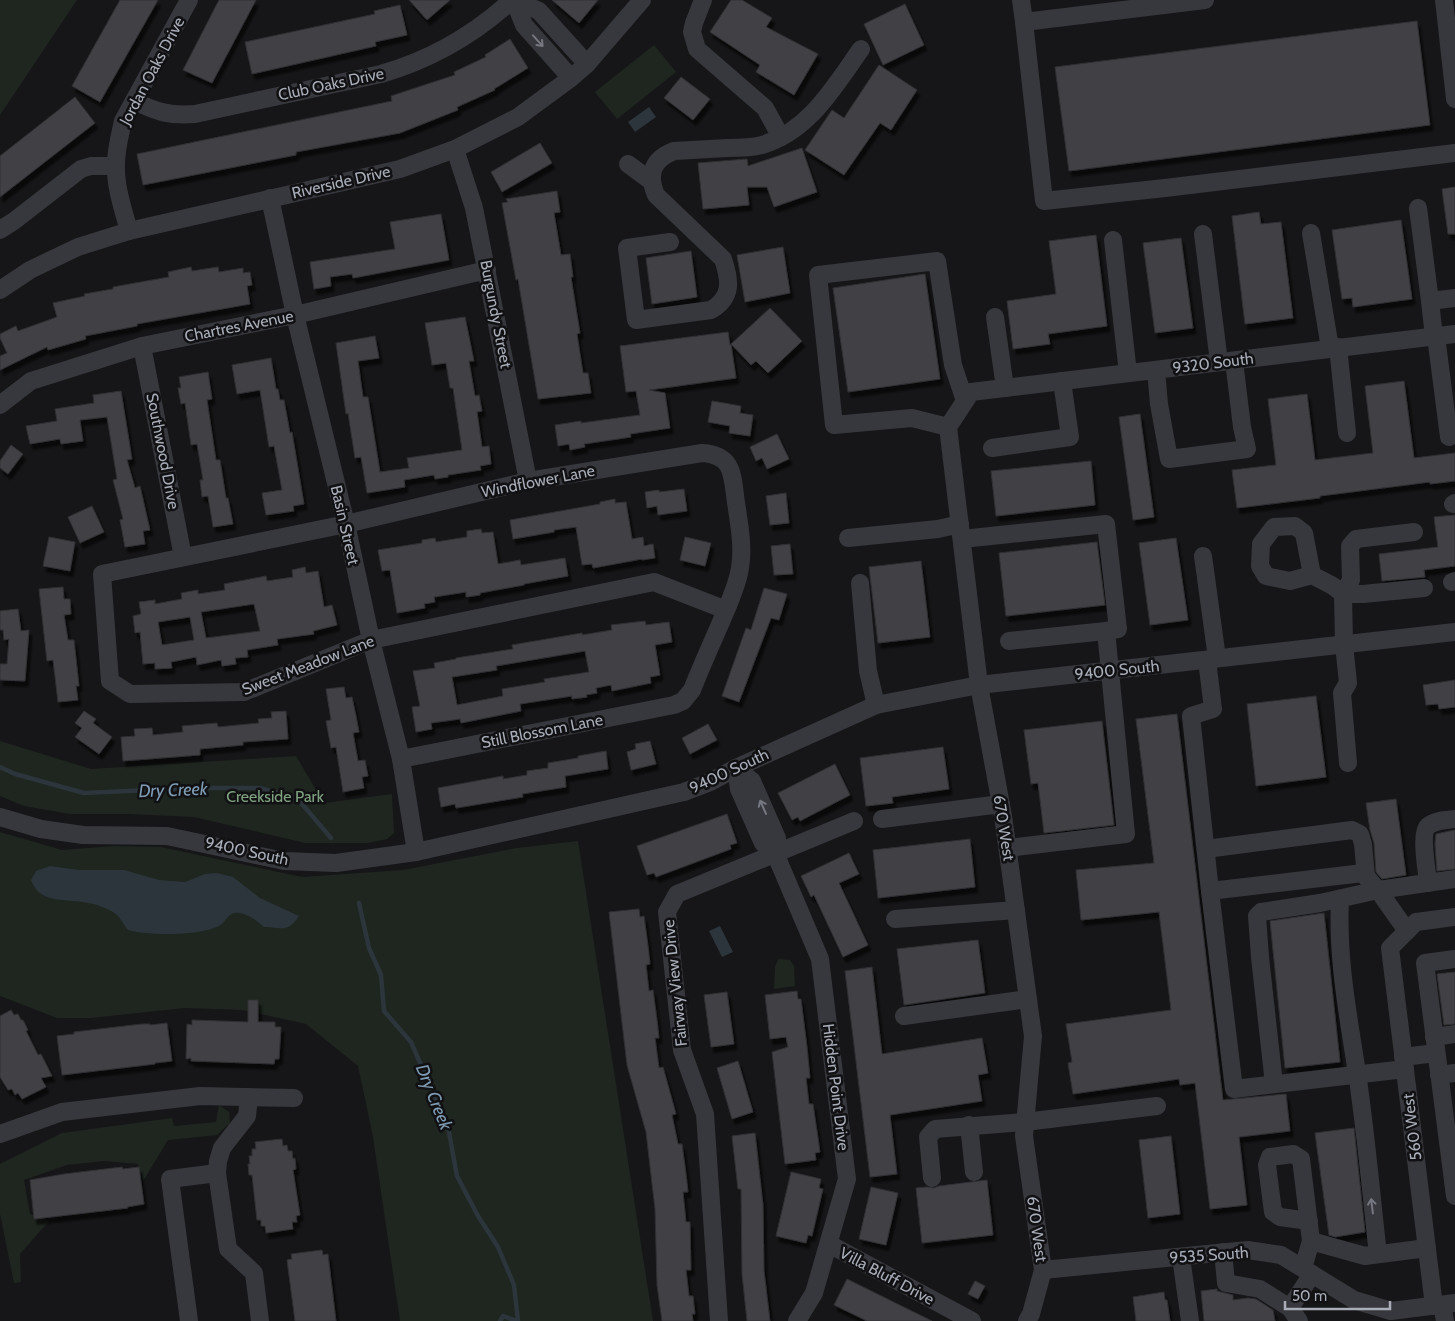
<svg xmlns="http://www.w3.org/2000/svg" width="1455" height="1321" font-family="Cabin,sans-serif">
<defs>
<filter id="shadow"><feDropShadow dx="3" dy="5.5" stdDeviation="1" flood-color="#0009"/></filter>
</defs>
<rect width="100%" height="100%" fill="#161618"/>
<g fill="#1e261f">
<polygon points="0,0 77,0 0,115"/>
<polygon points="654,45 676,72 617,119 595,92"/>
<polygon points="0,741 91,769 296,756 324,803 392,794 394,833 387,839 367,843 305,843 194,817 129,814 70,814 24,806 0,796"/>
<polygon points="0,832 62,850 113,846 161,847 302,877 403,870 517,848 578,841 653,1321 400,1321 373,1137 358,1066 306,1024 243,1010 185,1008 90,1018 57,1018 0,996"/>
<polygon points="778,959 790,960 794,966 795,986 774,989 775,967"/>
<polygon points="219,1105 229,1112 230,1123 217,1135 168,1140 143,1181 138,1164 104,1161 67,1165 24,1180 30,1214 49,1221 20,1254 21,1282 14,1283 0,1214 0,1164 62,1133 172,1118 174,1126 216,1122"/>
</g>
<g fill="#2c353c">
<polygon points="649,107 656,117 635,132 628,122"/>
<path d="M50 866 79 870H124L159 880 185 882 205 874 217 873 233 877 260 898 299 916C287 934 282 927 264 927 257 921 245 911 234 913 227 915 225 923 219 926 198 936 151 936 128 930 123 924 120 916 113 912 106 908 96 904 88 903 66 898 40 905 31 880L36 871Z"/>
<polygon points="720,926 733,952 722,957 709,931"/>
</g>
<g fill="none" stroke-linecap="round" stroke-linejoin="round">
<g stroke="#2c353c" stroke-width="4.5">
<polyline points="0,767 15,774 84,793 192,788 259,788 297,798 331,838"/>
<polyline points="359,903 369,948 381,975 384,1011 411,1042 448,1127 457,1176 478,1216 498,1247 514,1285 518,1321"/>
<polyline points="500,1321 503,1316 517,1321"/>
</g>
</g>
<g fill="#404145" stroke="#303034" fill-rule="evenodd" filter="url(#shadow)">
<polygon points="120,0 158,0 100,102 72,86"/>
<polygon points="219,0 256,0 212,83 183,70"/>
<polygon points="409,0 450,0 427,20"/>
<polygon points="552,0 598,0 579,23"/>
<polygon points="731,0 742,0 772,18 766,27 818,54 794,95 756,72 760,65 710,32"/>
<polygon points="905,4 924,45 883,65 864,24"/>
<polygon points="400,5 407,35 375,42 376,46 252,74 245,42 375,14 374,11"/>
<polygon points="1417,21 1430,125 1069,171 1055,67"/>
<polygon points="510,39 528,68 494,89 495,90 457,107 458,110 400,133 296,152 296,155 143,185 137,154 392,101 391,96 455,75 454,72 486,57 485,55"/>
<polygon points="879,65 917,90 891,130 880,123 844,175 805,150 832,110 844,118"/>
<polygon points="681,77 710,99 693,120 664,98"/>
<polygon points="75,97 95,123 0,197 0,156"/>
<polygon points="540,143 552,163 502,192 491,172"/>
<polygon points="802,148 817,192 774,207 767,187 747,187 749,205 703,209 698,163 747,159 748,166"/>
<polygon points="1455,187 1455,234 1448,234 1442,189"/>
<polygon points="557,191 560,212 554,213 561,255 570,254 573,277 571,277 580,333 577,334 583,373 588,373 591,393 538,399 518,279 516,280 502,203 508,202 506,199"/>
<polygon points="1259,212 1261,224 1281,222 1293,318 1245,324 1232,216"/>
<polygon points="441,214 449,260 353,278 352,274 330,277 331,286 314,289 310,262 395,249 390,222"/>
<polygon points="1401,220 1412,299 1353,307 1352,298 1342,299 1332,230"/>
<polygon points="1096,235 1107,326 1048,334 1050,344 1013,349 1007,301 1056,294 1049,241"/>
<polygon points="1181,238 1193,328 1155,333 1143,243"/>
<polygon points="783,247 790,293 745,302 737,255"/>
<polygon points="691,251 697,297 652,304 646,258"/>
<polygon points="191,267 192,271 218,267 219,272 243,268 243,273 250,272 252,285 247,286 250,304 137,324 137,326 85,336 86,339 48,350 47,347 0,370 0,356 7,353 0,338 0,334 16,326 18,331 57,317 53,303 85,296 84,294 113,289 113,287 169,277 168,272"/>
<polygon points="925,274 940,379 848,392 833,288"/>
<polygon points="770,308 802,341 768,373 756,361 751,365 731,344 736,378 649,390 665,393 670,428 630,434 631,437 584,444 585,447 570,450 569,444 558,446 555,425 581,421 581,423 640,415 636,391 626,392 620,346 728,332 730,345"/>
<polygon points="465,317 474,361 469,361 475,396 479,395 482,411 477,412 482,447 489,446 491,464 480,466 481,470 448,475 448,477 435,479 434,475 404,480 405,487 367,493 361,457 355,458 348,413 346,414 336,343 375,336 379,358 358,361 363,397 368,397 380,472 409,468 407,458 462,450 453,388 450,388 446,363 432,365 425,323"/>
<polygon points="271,358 276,389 278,389 280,400 284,400 290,433 292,432 304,504 293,506 294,511 266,515 262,493 282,490 274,446 269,447 260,390 237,394 232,365"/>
<polygon points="208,372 212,399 207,400 216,460 220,460 226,498 228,498 233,524 213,527 208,496 202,497 200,480 203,480 197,444 191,445 185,403 181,404 178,388 181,388 179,377"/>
<polygon points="1404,381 1414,458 1455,453 1455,481 1430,484 1430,482 1320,496 1320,498 1237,508 1232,470 1276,465 1268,399 1307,394 1315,460 1373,453 1365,386"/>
<polygon points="121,391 132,459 127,460 135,488 140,486 150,530 143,531 145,544 125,547 120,520 123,519 113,480 117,479 107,417 80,420 83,441 61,444 60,439 30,444 26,426 57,421 55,409 94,403 93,395"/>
<polygon points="712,401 741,406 740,413 753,415 750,436 729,433 730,426 708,422"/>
<polygon points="1140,414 1154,517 1133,520 1119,417"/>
<polygon points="777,434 789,459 767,469 762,458 756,461 750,447"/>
<polygon points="11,445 23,454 8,474 0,468 0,461"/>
<polygon points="1091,461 1095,505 996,516 991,471"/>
<polygon points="684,489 687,511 658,515 657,506 647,508 645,492 659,490 659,492"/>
<polygon points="786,493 789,523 770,525 766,496"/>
<polygon points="615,499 615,503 626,502 632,539 643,537 644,546 653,544 655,558 642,560 642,559 593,568 592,564 582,565 576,527 554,530 554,532 513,539 510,520 600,504 600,502"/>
<polygon points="92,506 104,532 80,543 68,517"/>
<polygon points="1455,515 1455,566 1424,570 1425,577 1382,581 1379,554 1438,547 1434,517"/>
<polygon points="481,529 482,533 493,532 498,564 520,560 521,565 565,558 568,576 524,584 524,585 480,593 480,595 466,597 466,592 434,597 435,602 424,604 425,608 397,613 390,570 382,571 378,550 422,543 422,540 435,538 436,542 467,537 467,531"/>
<polygon points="49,537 75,542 70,571 43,566"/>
<polygon points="685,537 711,543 705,566 680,560"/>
<polygon points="1176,538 1188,620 1150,625 1139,543"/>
<polygon points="1097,542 1105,605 1006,616 999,553"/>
<polygon points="790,544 793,574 774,575 771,546"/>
<polygon points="921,561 930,637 878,643 869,567"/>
<path d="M305 567 306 573 318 571 324 607 332 605 337 625 313 631 314 634 277 639 278 645 247 650 248 657 235 658 236 664 222 666 221 660 197 665 196 657 171 662 172 668 155 669V663L143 664 140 632 135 633 133 616 141 614 139 602 155 600V604L182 599 181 593 198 590V594L225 590 224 584 266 576 267 581 293 577 292 570ZM254 604 260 631 206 638 201 612ZM190 617 194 640 162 645 158 622Z"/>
<polygon points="63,587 64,599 70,599 71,614 64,615 68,640 74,640 79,686 76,686 78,700 58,702 53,660 47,661 39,589"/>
<polygon points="764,588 787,594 779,620 771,618 739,702 722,696 746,628 751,630"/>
<polygon points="18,609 21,631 29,630 25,681 0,680 0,664 7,664 9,639 4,640 3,630 0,630 0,611"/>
<path d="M645 621 646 625 669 622 672 642 655 645 660 675 650 677 651 683 612 691 611 685 596 688 597 693 586 695 587 697 572 699V696L520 704 521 711 461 723 460 719 431 723 432 729 416 732 412 707 420 706 413 671 435 668 434 663 456 659V658L513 649 512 645 582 633V635L612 630 611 625ZM585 651 589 672 544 679 545 682 502 689 503 696 457 705 452 677 497 670 496 666Z"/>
<polygon points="1455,680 1455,707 1439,709 1438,704 1426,705 1423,685"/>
<polygon points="344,687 346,698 352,697 356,716 359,732 353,733 358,761 365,760 368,776 362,777 364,788 343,792 336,747 331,748 326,721 331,720 326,689"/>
<polygon points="1316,696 1326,777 1256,786 1247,704"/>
<polygon points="84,711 96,719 93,723 112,737 99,754 75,737 82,728 75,723"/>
<polygon points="286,711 288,739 243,742 243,745 200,749 200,755 123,761 121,737 135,736 134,729 152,728 153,735 183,732 182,726 217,723 218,727 259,723 258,719 272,718 271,712"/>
<polygon points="1177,714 1223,1100 1286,1094 1290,1131 1239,1137 1247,1205 1210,1209 1195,1083 1180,1085 1179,1079 1073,1094 1068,1063 1072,1062 1066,1024 1171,1010 1159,912 1081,920 1076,870 1154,863 1136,719"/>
<polygon points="1102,721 1114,825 1044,833 1038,783 1031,784 1024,730"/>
<polygon points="708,724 717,740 690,754 682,738"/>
<polygon points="650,741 656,764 631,770 627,752 636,749 635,744"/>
<polygon points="943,747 949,789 892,797 893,803 866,806 860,758"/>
<polygon points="606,751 608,769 565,776 566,787 522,794 523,797 456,808 455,804 441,807 438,788 503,776 503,779 527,775 527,771 548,768 548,763 578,758 578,756"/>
<polygon points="835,764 850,795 800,821 798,817 792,820 778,793"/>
<polygon points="1396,799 1406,875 1382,879 1376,872 1374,843 1370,830 1366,803"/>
<polygon points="727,814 737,843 730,845 731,849 656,877 654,873 647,875 637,846"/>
<polygon points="1455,830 1455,869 1437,871 1435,844 1436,834"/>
<polygon points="970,839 975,887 878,898 873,850"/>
<polygon points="849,853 859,874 839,883 868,945 843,957 814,895 811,897 801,876"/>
<polygon points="639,909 640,917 644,916 648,946 650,964 646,965 649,991 653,990 657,1020 659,1038 655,1038 659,1068 663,1067 676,1114 672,1115 678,1144 682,1144 686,1174 688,1192 683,1192 686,1222 690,1222 691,1270 686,1270 689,1296 693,1296 695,1314 692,1314 693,1321 662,1321 657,1285 655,1209 646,1132 627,1065 609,912"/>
<polygon points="1324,913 1340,1062 1285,1068 1270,921"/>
<polygon points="978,940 985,993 904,1005 897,949"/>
<polygon points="872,967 882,1054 982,1038 988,1073 978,1075 982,1101 890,1115 897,1174 870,1177 845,971"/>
<polygon points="1455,972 1455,1024 1444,1025 1437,974"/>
<polygon points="797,991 798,999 801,999 807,1047 810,1078 806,1078 809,1104 813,1104 820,1152 815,1153 816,1160 785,1164 772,1052 788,1047 786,1037 770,1039 765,995"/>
<polygon points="727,992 734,1044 711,1047 704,995"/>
<polygon points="248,1000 258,1000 258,1022 275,1022 275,1027 281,1027 279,1059 275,1059 274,1064 191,1061 191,1058 186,1059 187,1024 192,1025 192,1020 248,1022"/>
<polygon points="11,1010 14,1015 18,1014 21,1020 23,1020 28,1030 26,1031 38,1055 41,1054 52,1076 41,1078 46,1087 22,1099 18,1093 15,1095 12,1089 8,1090 0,1077 0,1016"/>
<polygon points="167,1023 172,1061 155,1063 155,1064 62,1075 57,1036 74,1034 74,1032 142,1024 150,1024 150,1025"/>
<polygon points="738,1061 753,1112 732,1119 717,1068"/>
<polygon points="1354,1128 1365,1232 1335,1237 1329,1235 1315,1133"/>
<polygon points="755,1133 763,1205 764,1271 770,1321 747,1321 742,1274 741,1189 738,1189 732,1136"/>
<polygon points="1171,1136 1180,1214 1148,1218 1139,1140"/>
<polygon points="282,1139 283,1146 287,1145 288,1151 292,1151 293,1159 295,1158 296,1169 293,1170 300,1215 296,1216 297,1222 292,1222 293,1229 266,1233 265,1226 261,1226 261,1220 257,1220 252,1175 249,1175 248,1164 250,1164 249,1156 252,1156 252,1149 256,1149 255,1142"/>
<polygon points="122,1167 123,1169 139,1167 144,1204 127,1207 128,1208 34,1219 30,1180 64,1174"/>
<polygon points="791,1172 821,1179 819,1188 823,1189 819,1206 812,1236 808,1235 806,1243 776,1236"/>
<polygon points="987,1180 993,1235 922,1243 916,1188 927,1187 934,1188 939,1186"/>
<polygon points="871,1187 898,1193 886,1245 859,1239"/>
<polygon points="322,1250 323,1255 328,1254 336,1321 295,1321 287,1260 292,1259 291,1254"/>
<polygon points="847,1279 932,1321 867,1321 834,1305"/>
<polygon points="975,1281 985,1286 978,1299 968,1294"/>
<polygon points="1217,1289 1217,1291 1233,1295 1233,1300 1248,1298 1256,1299 1273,1310 1275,1321 1204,1321 1201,1291"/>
<polygon points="1164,1292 1165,1300 1167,1300 1170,1321 1136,1321 1133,1297"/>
</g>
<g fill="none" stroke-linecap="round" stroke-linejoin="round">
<g stroke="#37383d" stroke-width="18">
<polyline points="514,0 524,25 571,78"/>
<polyline points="515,0 539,11 587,64"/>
<polyline points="703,0 694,23 692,32 697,49 765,108 781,137"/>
<polyline points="1021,0 1024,22 1205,0"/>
<polyline points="1444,0 1455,99"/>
<polyline points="1024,22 1044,201 1165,188 1455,153"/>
<path d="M134 101C157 112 169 116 195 114L381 74C430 60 475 34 512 0"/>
<polyline points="455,149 474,208 528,481"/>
<polyline points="628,164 651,181"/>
<polyline points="270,198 295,315 346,524 371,640 401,759 416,852"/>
<polyline points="1418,208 1430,301"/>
<polyline points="0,230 14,221 81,169 91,166 116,166"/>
<path d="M129 231C123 209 115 186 116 164 116 149 120 135 123 121L189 0"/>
<polyline points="1311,233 1330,348"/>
<polyline points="1203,234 1219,362"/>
<polyline points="1113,240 1128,373"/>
<path d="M670 242 627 248 636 320 711 310C733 297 730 280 723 259L656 195C647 174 653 159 674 151 692 150 709 149 727 148 739 148 751 148 762 145 809 131 834 87 861 49"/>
<polyline points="0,290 30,270 78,247 129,231 400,169 455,149 518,117 571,78 587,64 642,0"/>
<polyline points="995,317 1005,388"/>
<polyline points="1436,336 1449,437"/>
<polyline points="1434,337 1430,301 1455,298"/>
<polyline points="142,346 183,557"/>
<polyline points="1338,347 1347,433"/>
<polyline points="1156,370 1159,404 1169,459 1247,449 1242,427 1234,361"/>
<polyline points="0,405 31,381 142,346 295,315 487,270"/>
<polyline points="948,427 912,418 834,425 818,275 937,261 953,365 965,401"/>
<polyline points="992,448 1070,437 1062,381"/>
<polyline points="1453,504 1455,503"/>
<polyline points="1414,532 1356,539 1350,546 1351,580 1343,594 1363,594 1424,588"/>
<polyline points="848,538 938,529 960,524"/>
<polyline points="962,539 1106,524 1118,629 1106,631 1126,834 1008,848"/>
<polyline points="1203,556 1217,658"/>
<polyline points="1312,575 1290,581 1266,576 1260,566 1261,544 1274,527 1295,526 1304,533 1312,575 1333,586 1343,594 1344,644 1348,683 1342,693 1348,763"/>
<polyline points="1452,582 1455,581"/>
<polyline points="860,583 868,671 876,705"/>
<polyline points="1009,641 1106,631"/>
<polyline points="1207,660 1213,709 1191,716 1210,891 1363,873 1378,890 1407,931"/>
<path d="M401 759 674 705 683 701 692 690C701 667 711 645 721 622 728 605 737 587 740 568 744 544 738 519 735 495 732 471 731 455 702 453L528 481 346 524 102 574 110 681 130 694 244 692 371 640 654 582 726 610"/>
<polyline points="736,768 739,789 763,843 775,853 820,959 847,1179 814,1293 797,1321"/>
<polyline points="736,768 752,781 777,838 775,853"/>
<polyline points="0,817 41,829 83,835 167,836 284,861 336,863 416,852 684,792 710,782 736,768 876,705 979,685 1455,632"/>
<polyline points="882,819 1001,804"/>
<polyline points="1206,849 1352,830 1360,834 1363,844 1366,877"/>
<path d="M1428 883C1427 871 1420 833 1428 826 1435 820 1447 820 1455 819"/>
<polyline points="1210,891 1234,1089 1405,1069"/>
<path d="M1340 899C1337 959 1348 1014 1357 1073 1366 1133 1371 1194 1378 1254"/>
<polyline points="895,919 1016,910"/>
<polyline points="1455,959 1425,963 1455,1196"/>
<polyline points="904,1016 1028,999"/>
<polyline points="1434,1037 1455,1034"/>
<polyline points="1403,1057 1436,1053"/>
<polyline points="1439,1075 1455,1073"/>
<polyline points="1274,1084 1260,957 1257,916 1261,912 1320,903 1378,890 1455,879"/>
<polyline points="249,1097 247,1116 222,1148 218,1161 217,1173 228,1249 254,1273 260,1321"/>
<polyline points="969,1125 974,1172"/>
<polyline points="0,1134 62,1112 200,1096 294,1098"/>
<polyline points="932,1178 928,1137 935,1129 1025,1122 1157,1106"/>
<polyline points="1309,1221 1280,1217 1273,1212 1267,1165 1270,1157 1293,1154 1301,1159 1311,1241"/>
<polyline points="829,1244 972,1321"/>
<polyline points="1223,1252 1226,1283 1260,1289 1290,1308 1299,1321"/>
<polyline points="1181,1257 1190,1321"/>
<polyline points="1303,1268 1311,1241 1365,1256 1427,1248"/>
<polyline points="1043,1270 1248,1250 1281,1255 1354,1300 1391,1311 1455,1303"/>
<polyline points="1442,1305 1445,1321"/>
<polyline points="1434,1306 1390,948 1416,922 1455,917"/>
<polyline points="1290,1308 1312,1274"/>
<polyline points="189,1321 170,1179 217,1173"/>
<polyline points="719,1321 705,1114 682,1050 667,912 677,894 854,821"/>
<polyline points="1027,1321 1031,1314 1043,1270 1024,1136 1033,1036 1003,816 979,685 948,427 971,392 1455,334"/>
</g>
</g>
<defs><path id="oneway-shaft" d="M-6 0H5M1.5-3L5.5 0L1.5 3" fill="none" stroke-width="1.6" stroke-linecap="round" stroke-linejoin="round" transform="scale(1.25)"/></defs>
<g stroke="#757881">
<use href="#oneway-shaft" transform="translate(538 41) rotate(48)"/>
<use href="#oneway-shaft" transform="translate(763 807) rotate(-114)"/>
<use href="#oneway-shaft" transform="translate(1372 1206) rotate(-97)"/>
</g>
<g text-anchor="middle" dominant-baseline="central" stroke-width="5" stroke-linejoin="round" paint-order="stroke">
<g font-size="16" fill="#a8adb8" stroke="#111113">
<text transform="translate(152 71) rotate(-62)">Jordan Oaks Drive</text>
<text transform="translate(331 84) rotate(-12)">Club Oaks Drive</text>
<text transform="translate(341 182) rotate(-13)">Riverside Drive</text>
<text transform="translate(496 314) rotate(79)">Burgundy Street</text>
<text transform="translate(239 326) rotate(-11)">Chartres Avenue</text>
<text transform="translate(1213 363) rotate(-7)">9320 South</text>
<text transform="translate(163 451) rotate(79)">Southwood Drive</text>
<text transform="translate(538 481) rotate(-11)">Windflower Lane</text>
<text transform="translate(345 525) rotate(77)">Basin Street</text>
<text transform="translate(308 665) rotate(-21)">Sweet Meadow Lane</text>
<text transform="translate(1117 670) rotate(-6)">9400 South</text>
<text transform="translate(542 731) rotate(-11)">Still Blossom Lane</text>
<text transform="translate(729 771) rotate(-25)">9400 South</text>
<text transform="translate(1004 828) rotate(81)">670 West</text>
<text transform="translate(247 851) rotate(12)">9400 South</text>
<text transform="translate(675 983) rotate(-96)">Fairway View Drive</text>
<text transform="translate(836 1087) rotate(83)">Hidden Point Drive</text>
<text transform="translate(1412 1127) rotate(-97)">560 West</text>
<text transform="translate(1037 1229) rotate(82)">670 West</text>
<text transform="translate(1209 1255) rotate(-4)">9535 South</text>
<text transform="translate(887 1276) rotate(28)">Villa Bluff Drive</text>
</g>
<g font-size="16" fill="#7fa381" stroke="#111113">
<text x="275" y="796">Creekside Park</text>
</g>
<g font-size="18" font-style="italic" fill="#7f9bb3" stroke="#111113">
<text transform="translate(173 790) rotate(-2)">Dry Creek</text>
<text transform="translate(434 1097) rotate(68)">Dry Creek</text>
</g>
</g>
<path d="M1285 1301v8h105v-8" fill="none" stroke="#a8adb8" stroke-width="2.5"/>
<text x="1292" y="1301" font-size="15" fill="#a8adb8" stroke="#111113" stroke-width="4" paint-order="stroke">50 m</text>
</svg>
